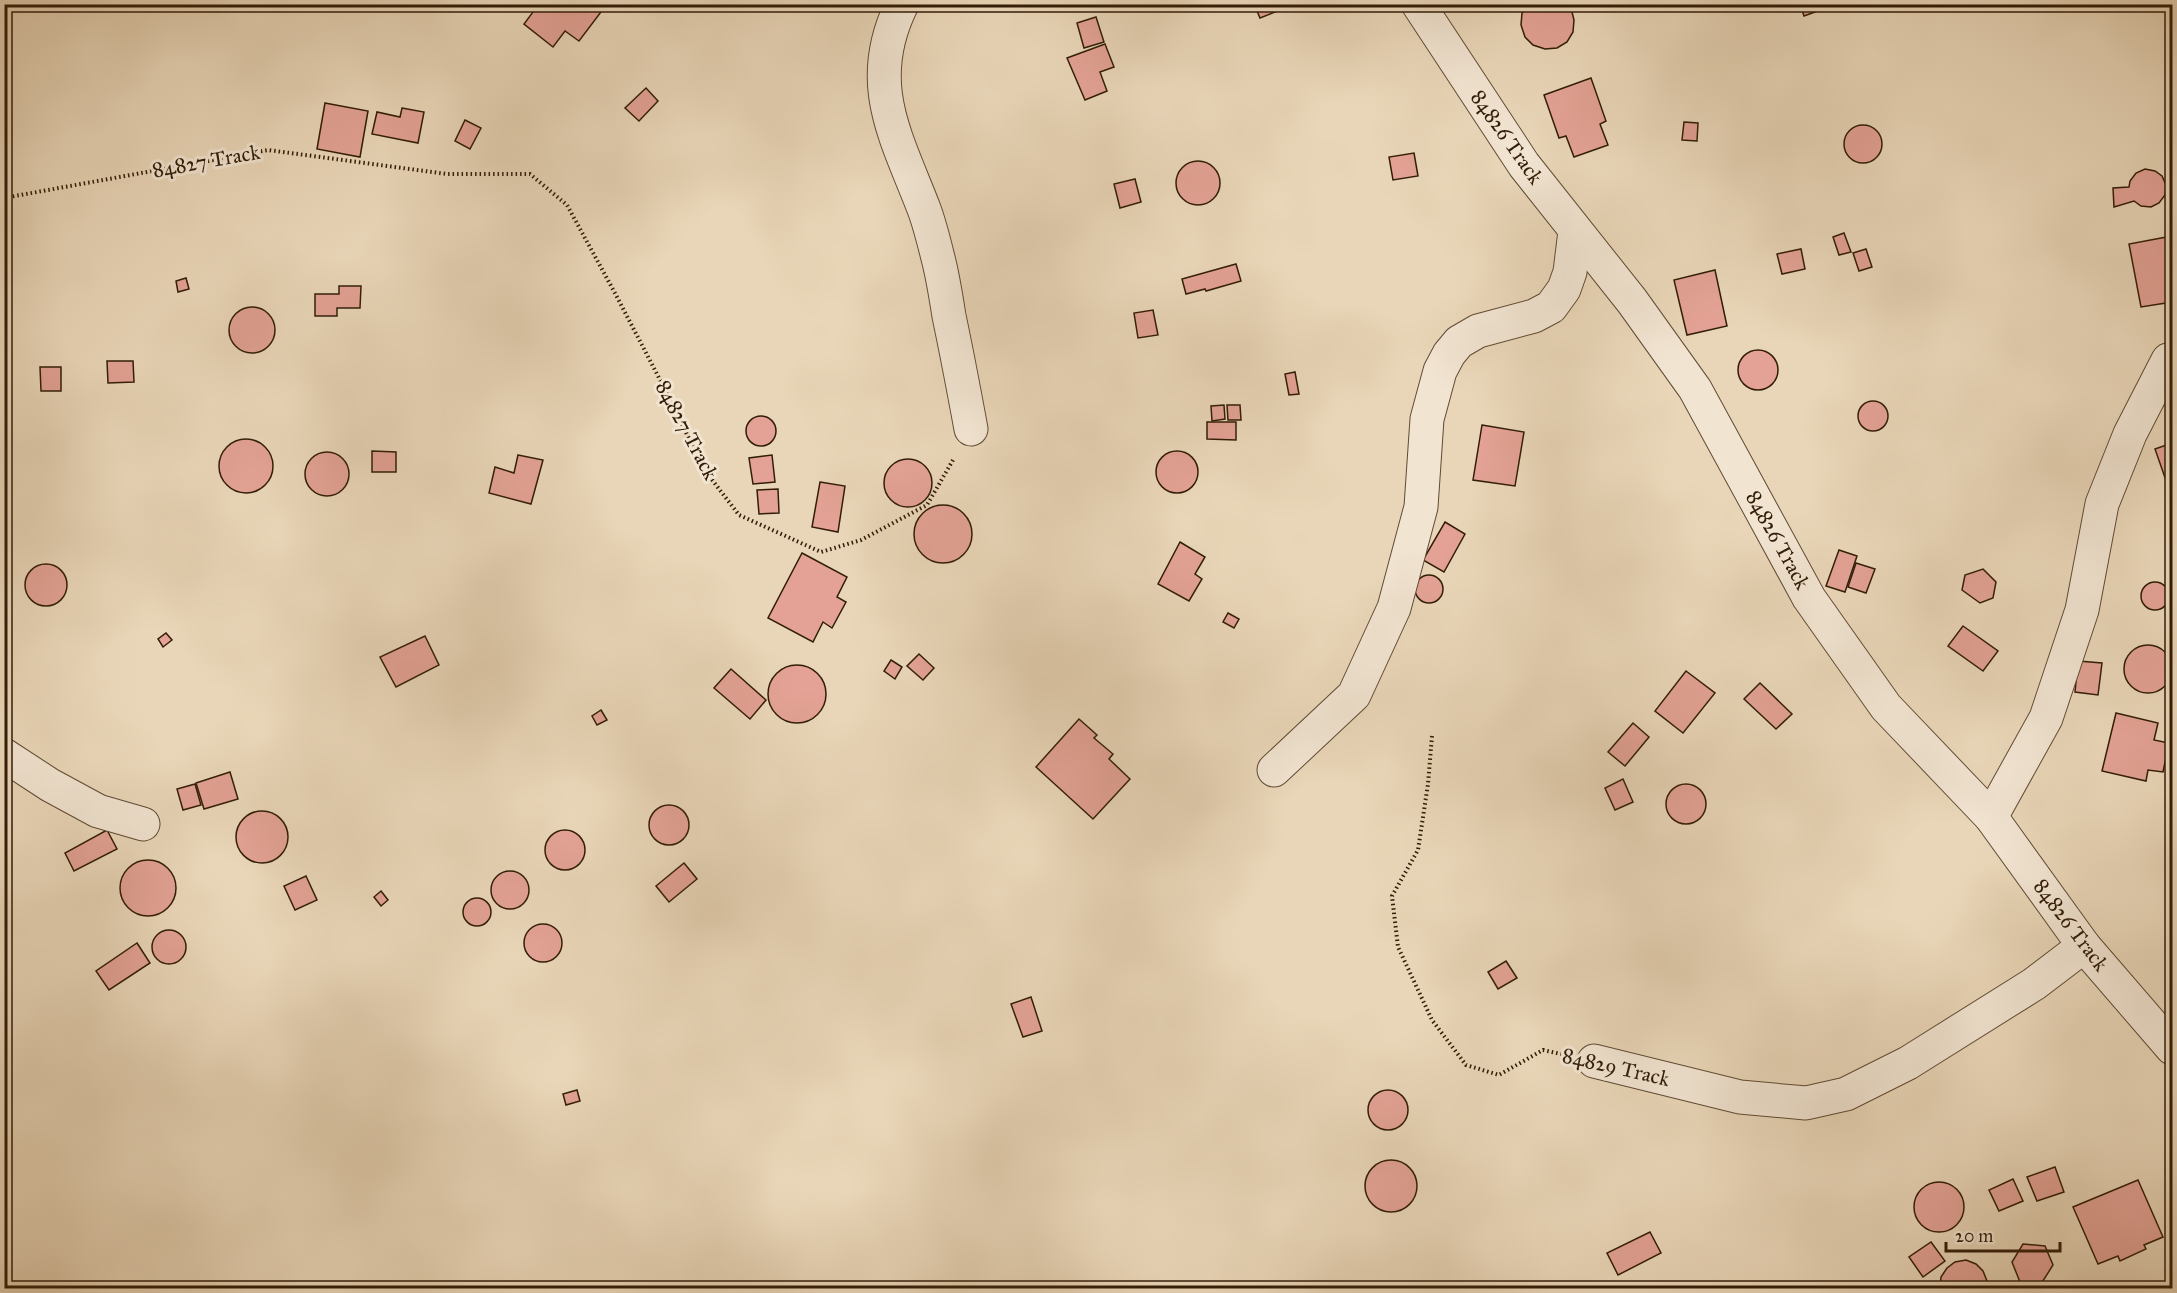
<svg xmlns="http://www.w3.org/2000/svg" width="2177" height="1293" font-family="'IM FELL Great Primer',serif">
<rect width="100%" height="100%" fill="#e9d6b8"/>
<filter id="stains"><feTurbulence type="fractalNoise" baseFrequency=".00333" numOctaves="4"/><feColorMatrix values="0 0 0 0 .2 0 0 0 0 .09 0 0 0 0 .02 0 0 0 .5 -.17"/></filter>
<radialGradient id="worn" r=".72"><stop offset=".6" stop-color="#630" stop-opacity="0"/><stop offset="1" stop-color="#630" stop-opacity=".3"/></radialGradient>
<g fill="#e3a295" stroke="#321d08" stroke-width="1.5">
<polygon points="531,4 607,4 579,41 565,31 553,47 524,24 536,8"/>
<polygon points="1254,4 1295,4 1260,18"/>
<polygon points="1528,4 1567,4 1571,8 1574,20 1573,32 1567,42 1557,48 1545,49 1533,45 1525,37 1521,25 1522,13"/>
<polygon points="1800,4 1837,4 1804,16"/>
<polygon points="1096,17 1104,42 1084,48 1077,23"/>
<polygon points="1105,44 1114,67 1100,72 1107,91 1085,100 1067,58"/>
<polygon points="1591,78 1606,121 1600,124 1608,145 1574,157 1566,136 1559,138 1544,95"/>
<polygon points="646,88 658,101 639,121 625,108"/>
<polygon points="325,103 368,111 360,157 317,149"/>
<polygon points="402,108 424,112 418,143 372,134 377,112 400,117"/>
<polygon points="465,120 481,128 470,149 455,141"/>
<polygon points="1684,122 1698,123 1697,141 1682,140"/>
<circle cx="1863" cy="144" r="19"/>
<polygon points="1414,153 1418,176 1393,180 1389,157"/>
<circle cx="1198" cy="183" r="22"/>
<polygon points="2145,169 2155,171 2162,176 2166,185 2165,195 2159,203 2151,207 2141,206 2134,201 2114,207 2113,188 2129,187 2130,181 2136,173"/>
<polygon points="1135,179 1141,202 1120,208 1114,184"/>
<polygon points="1844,233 1851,252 1839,255 1833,237"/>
<polygon points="2172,236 2172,302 2141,307 2129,244"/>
<polygon points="1801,249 1805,269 1782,274 1777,254"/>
<polygon points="1866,249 1872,267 1859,271 1853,253"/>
<polygon points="1236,264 1241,281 1206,291 1205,289 1186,294 1182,279"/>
<polygon points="1715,270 1727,326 1687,335 1674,280"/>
<polygon points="186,278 189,289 178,292 176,281"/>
<polygon points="339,286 361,286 360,308 337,308 337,316 315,316 315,294 339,294"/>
<circle cx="252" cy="330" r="23"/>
<polygon points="1153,310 1158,335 1138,338 1134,313"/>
<circle cx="1758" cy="370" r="20"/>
<polygon points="107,361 133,361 134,382 108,383"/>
<polygon points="40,367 61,367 61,391 41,391"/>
<polygon points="1295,372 1299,394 1289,395 1285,374"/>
<circle cx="1873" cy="416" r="15"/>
<polygon points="1224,405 1225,419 1212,421 1211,406"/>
<polygon points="1227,405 1240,405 1241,420 1228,420"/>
<circle cx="761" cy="431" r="15"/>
<polygon points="1207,422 1236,422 1236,440 1207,439"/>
<polygon points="1482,425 1524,432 1515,486 1473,480"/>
<circle cx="246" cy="466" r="27"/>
<polygon points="2172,443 2172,515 2166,494 2170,492 2155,449"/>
<polygon points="372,451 396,452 396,472 372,472"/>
<circle cx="1177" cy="472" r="21"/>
<circle cx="327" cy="474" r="22"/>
<polygon points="518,455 543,460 531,504 489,493 495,467 514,473"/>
<polygon points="772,455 775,482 753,484 749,458"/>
<circle cx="908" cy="483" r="24"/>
<polygon points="820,482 845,486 838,532 812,527"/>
<polygon points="778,489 779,513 759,514 757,490"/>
<circle cx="943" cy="534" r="29"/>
<polygon points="1445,522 1465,534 1444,572 1423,560"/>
<polygon points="1180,542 1205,557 1195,574 1202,579 1189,601 1158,584"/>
<polygon points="1839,550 1857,556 1845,592 1826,586"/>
<polygon points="802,553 847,577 837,597 846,602 832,628 823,622 813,642 768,618"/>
<polygon points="1856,563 1875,569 1866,593 1848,587"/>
<circle cx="46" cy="585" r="21"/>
<polygon points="1983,569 1996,582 1993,598 1980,603 1962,590 1965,575"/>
<circle cx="1429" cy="589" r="14"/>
<circle cx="2155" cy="596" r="14"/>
<polygon points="1228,613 1239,619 1234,628 1223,622"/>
<polygon points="1963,626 1998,651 1983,671 1948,646"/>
<polygon points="166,633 172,640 163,647 158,639"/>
<polygon points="425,636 439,665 396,687 380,657"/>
<circle cx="2148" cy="669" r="24"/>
<polygon points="919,654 934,668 923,680 907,666"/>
<polygon points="891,660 902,667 895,679 884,671"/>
<polygon points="2078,661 2102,663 2098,695 2075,692"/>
<circle cx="797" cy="694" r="29"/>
<polygon points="731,669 766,700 750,719 714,688"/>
<polygon points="1686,671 1715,693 1683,733 1655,711"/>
<polygon points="1760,683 1792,714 1776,729 1744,699"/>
<polygon points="601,710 607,720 597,725 592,716"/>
<polygon points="2116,713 2158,723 2154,740 2169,743 2163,772 2148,770 2146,781 2102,771"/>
<polygon points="1079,719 1097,735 1094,738 1113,754 1109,759 1130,779 1093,819 1036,767"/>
<polygon points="1633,723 1649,737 1625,766 1608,752"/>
<polygon points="230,772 238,799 204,809 196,783"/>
<polygon points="1623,779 1633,802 1615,810 1605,788"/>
<polygon points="195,784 201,805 183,810 177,789"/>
<circle cx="1686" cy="804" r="20"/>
<circle cx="669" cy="825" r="20"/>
<circle cx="262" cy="837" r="26"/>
<polygon points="107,830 117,849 74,871 65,853"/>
<circle cx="565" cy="850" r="20"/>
<circle cx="148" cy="888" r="28"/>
<polygon points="684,863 697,879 669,902 656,886"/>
<circle cx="510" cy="890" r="19"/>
<polygon points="306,876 317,900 295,910 284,886"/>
<polygon points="381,891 388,900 381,906 374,897"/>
<circle cx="477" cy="912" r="14"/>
<circle cx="543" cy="943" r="19"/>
<circle cx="169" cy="947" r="17"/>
<polygon points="137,943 150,963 109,990 96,971"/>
<polygon points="1506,961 1517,978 1498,989 1488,972"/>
<polygon points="1031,997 1042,1031 1023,1037 1011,1004"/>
<polygon points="577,1090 580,1101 566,1105 563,1094"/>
<circle cx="1388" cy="1110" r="20"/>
<circle cx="1391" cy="1186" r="26"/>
<polygon points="2055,1167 2064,1192 2037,1201 2027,1177"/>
<polygon points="2013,1179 2023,1201 1999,1211 1989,1190"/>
<polygon points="2138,1180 2163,1237 2144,1245 2146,1249 2120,1261 2118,1256 2098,1264 2073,1207"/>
<circle cx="1939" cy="1207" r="25"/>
<polygon points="1650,1232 1661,1253 1618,1275 1607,1253"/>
<polygon points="1931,1242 1945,1261 1923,1277 1909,1257"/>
<polygon points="2023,1244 2045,1246 2053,1265 2041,1284 2020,1282 2012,1262"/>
<polygon points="1966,1260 1976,1264 1983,1271 1987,1281 1987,1288 1940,1288 1941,1277 1947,1268 1955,1262"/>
</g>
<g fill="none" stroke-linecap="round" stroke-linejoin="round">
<g stroke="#604b34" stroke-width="35">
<g id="minor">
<path d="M902 4C863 83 896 136 924 209 930 225 934 242 938 258 943 277 946 297 949 316 957 354 964 391 971 429"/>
<polyline points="1418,4 1524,165 1632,301 1695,389 1809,598 1886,707 1991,817 2084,946 2172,1048"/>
<polyline points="4,755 50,785 98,811 143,824"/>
<polyline points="1274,770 1354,695 1394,608 1421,507 1427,419 1440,371 1449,354 1459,342 1478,331 1534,316 1551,307 1564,289 1570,272 1575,231"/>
<polyline points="1991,817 2046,718 2082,610 2102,504 2130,434 2168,360"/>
<polyline points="1594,1061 1740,1097 1806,1103 1846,1094 1908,1063 2034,984 2084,946"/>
</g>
</g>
<g stroke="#321d08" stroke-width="4" stroke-dasharray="1.5 3" stroke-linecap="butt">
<polyline points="4,198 268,150 447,174 530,174 567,205 616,295 671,401 703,468 739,515 821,552 861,540 927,505 953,460"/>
<polyline points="1432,736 1428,784 1418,850 1392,896 1398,947 1432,1020 1466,1065 1499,1075 1543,1050 1561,1054"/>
</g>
<use href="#minor" stroke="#f1e4d1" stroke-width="33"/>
</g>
<g text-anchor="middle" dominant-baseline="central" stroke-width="6" stroke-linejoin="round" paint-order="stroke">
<g font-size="21" fill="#321d08" stroke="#f1e4d1">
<text transform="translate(1507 137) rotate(55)">84826 Track</text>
<text transform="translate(206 161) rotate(-10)">84827 Track</text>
<text transform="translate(687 430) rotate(62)">84827 Track</text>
<text transform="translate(1778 540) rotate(61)">84826 Track</text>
<text transform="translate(2071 925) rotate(53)">84826 Track</text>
<text transform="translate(1616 1067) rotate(13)">84829 Track</text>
</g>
</g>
<rect width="2177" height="1293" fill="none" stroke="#e9d6b8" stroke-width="24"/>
<rect x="6" y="6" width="2165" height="1281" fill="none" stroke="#321d08" stroke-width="3"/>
<rect x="12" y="12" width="2153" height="1269" fill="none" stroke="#321d08" stroke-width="1.5"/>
<path d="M1946 1242v9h114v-9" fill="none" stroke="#321d08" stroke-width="3"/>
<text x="1955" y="1242" font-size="18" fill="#321d08" stroke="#f1e4d1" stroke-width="4.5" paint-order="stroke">20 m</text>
<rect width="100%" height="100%" filter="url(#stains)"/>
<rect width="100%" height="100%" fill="url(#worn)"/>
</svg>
